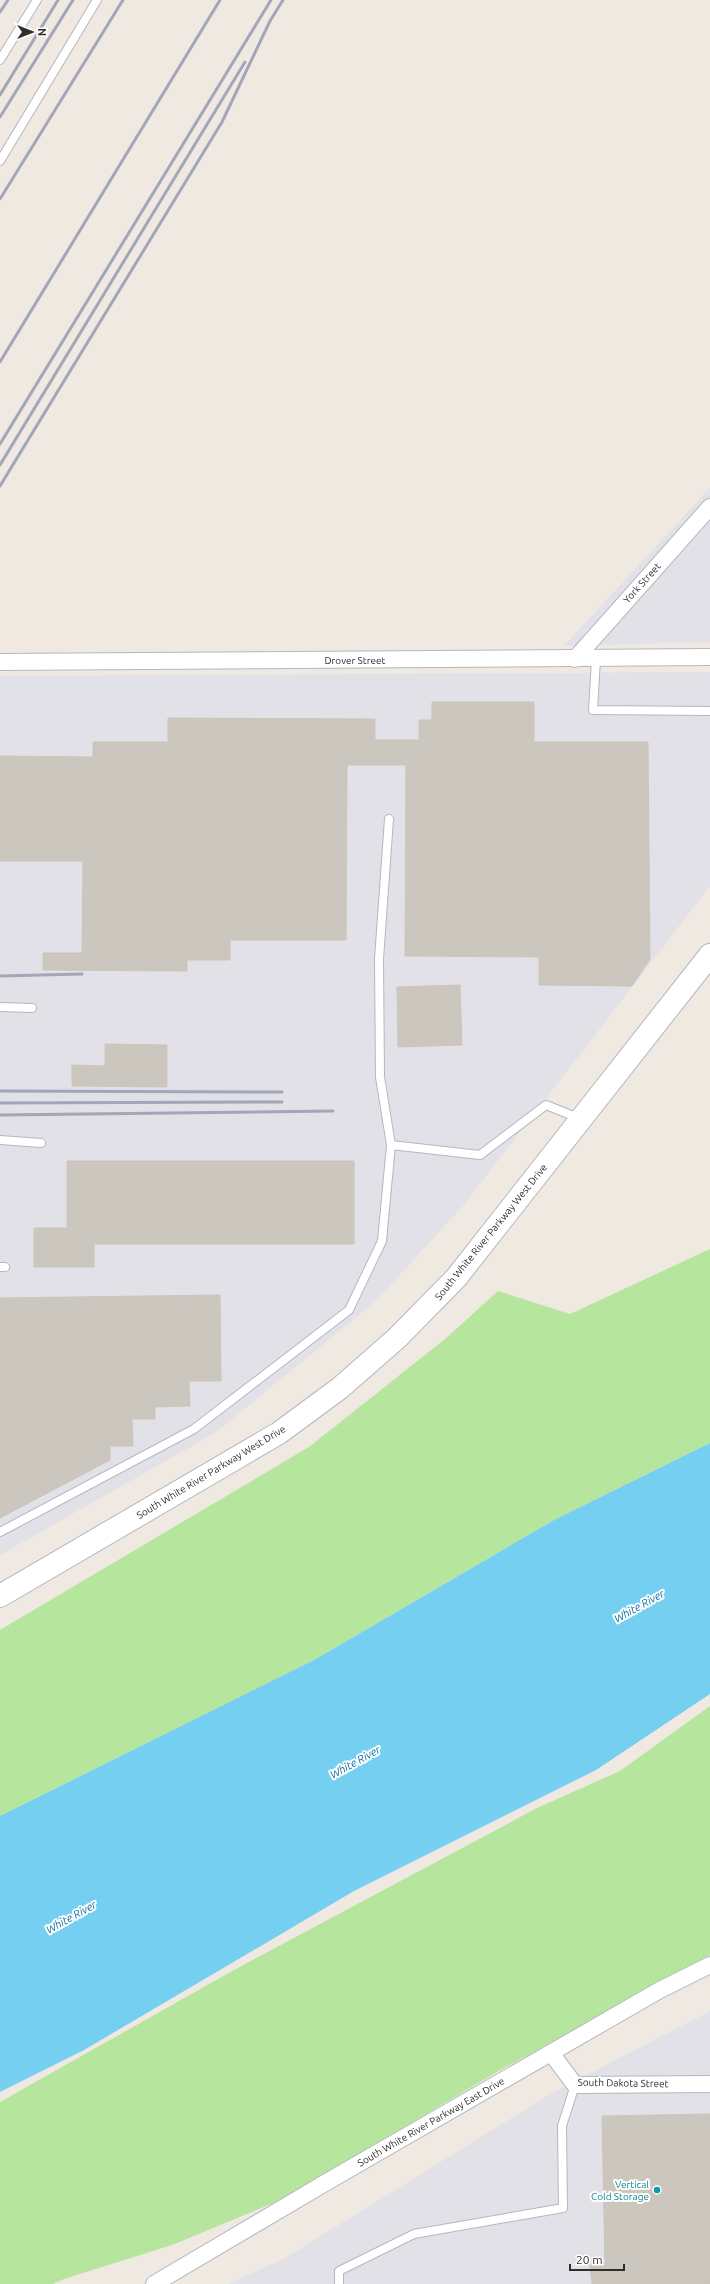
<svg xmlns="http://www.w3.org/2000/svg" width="710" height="2284" font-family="Ubuntu,sans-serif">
<rect width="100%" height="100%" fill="#efe9e1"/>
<g fill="#e3e1e8">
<polygon points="710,488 710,642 564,646"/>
<polygon points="710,672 710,886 463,1206 375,1302 215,1433 0,1555 0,676"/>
<polygon points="710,2011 710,2284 228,2284 285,2258 552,2093"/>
</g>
<g fill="#b6e59e">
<polygon points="710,1249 710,1443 554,1520 314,1660 0,1816 0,1630 309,1447 445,1339 498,1291 570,1314"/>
<polygon points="710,1706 710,1955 497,2072 283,2199 172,2245 64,2279 53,2284 0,2284 0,2102 234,1970 537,1808 620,1771"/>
</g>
<polygon fill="#75cff0" points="710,1443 710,1694 596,1770 354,1891 84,2050 0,2092 0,1816 314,1660 554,1520"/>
<g fill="#cbc7bf" stroke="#cbc5ba">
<polygon points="432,702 534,702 534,742 648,742 650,959 632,986 539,985 539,957 405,956 406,765 347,765 346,940 230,940 230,960 187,960 187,971 43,970 43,953 82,953 83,861 0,861 0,756 93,757 93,742 168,742 168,718 375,719 375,740 419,740 419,720 432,720"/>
<polygon points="460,985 462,1045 398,1047 397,987"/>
<polygon points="105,1044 167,1045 167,1087 72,1086 72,1065 105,1066"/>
<polygon points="67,1161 354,1161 354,1244 94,1244 94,1267 34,1267 34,1228 67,1228"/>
<polygon points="220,1295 221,1381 189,1381 190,1406 155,1407 155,1419 132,1419 133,1446 110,1446 110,1460 0,1518 0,1298"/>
<polygon points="710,2114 710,2284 592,2284 590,2265 605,2266 602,2116"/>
</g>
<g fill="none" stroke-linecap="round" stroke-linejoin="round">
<g stroke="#b4b7c1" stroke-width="10">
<g id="lane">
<polyline points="0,60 37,0"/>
<polyline points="0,161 97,0"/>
<polyline points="596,659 593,710 710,711"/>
<polyline points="389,819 379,959 380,1077 391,1145"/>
<polyline points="0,1007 32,1008"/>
<polyline points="0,1140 41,1143"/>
<polyline points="0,1267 5,1267"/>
<polyline points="0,1532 194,1429 349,1310 382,1241 391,1145 480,1155 546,1105 581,1119"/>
<polyline points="339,2284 339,2271 414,2234 563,2208 562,2126 575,2085"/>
</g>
</g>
<g stroke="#b4b7c1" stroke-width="18">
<g id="street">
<polyline points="575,659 710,507"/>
<polyline points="0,662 710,657"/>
<polyline points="551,2053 575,2085 710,2084"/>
<polyline points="154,2284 325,2183 658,1991 710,1965"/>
</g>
</g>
<g stroke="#b4b7c1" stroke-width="24">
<polyline id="secondary" points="0,1596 279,1433 340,1388 397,1338 456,1278 710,955"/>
</g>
<use href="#lane" stroke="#fff" stroke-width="8"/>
<use href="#street" stroke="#fff" stroke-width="16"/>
<use href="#secondary" stroke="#fff" stroke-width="22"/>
<g stroke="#a3a6b8" stroke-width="3">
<polyline points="0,12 8,0"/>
<polyline points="0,95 58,0"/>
<polyline points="0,117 73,0"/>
<polyline points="0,199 123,0"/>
<polyline points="0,362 220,0"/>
<polyline points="0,444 271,0"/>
<polyline points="0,465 245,62"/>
<polyline points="0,486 222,122 270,21 283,0"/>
<polyline points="0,976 82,974"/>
<polyline points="0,1091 282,1092"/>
<polyline points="0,1103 282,1102"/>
<polyline points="0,1115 333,1111"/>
</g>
</g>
<circle fill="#0f9aa8" stroke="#fff" stroke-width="1.5" cx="657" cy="2190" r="4"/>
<g text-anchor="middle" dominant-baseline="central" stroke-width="4" stroke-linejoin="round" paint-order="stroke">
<g font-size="10" fill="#2e2e2e" stroke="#fff">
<text transform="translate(642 583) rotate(-48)">York Street</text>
<text x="355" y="660">Drover Street</text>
<text transform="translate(491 1232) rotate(-51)">South White River Parkway West Drive</text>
<text transform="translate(211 1472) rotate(-31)">South White River Parkway West Drive</text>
<text transform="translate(623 2083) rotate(1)">South Dakota Street</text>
<text transform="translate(431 2122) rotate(-30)">South White River Parkway East Drive</text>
</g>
<g font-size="10" fill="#0d838f" stroke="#fff" text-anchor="end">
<text x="649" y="2184">Vertical<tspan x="649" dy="12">Cold Storage</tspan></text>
</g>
<g font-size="11" font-style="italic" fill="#0d6fa3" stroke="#fff">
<text transform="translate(639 1606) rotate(-29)">White River</text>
<text transform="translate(355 1762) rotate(-29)">White River</text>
<text transform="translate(71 1917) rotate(-29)">White River</text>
</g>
</g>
<g transform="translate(32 32) rotate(90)" stroke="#ffffff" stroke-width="3" paint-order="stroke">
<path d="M0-3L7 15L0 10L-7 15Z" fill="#2e2e2e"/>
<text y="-6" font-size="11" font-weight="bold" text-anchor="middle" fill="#2e2e2e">N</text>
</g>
<path d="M570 2264v6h54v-6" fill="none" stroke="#2e2e2e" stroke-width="2"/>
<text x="576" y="2264" font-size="12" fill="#2e2e2e" stroke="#ffffff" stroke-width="3" paint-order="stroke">20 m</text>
</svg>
